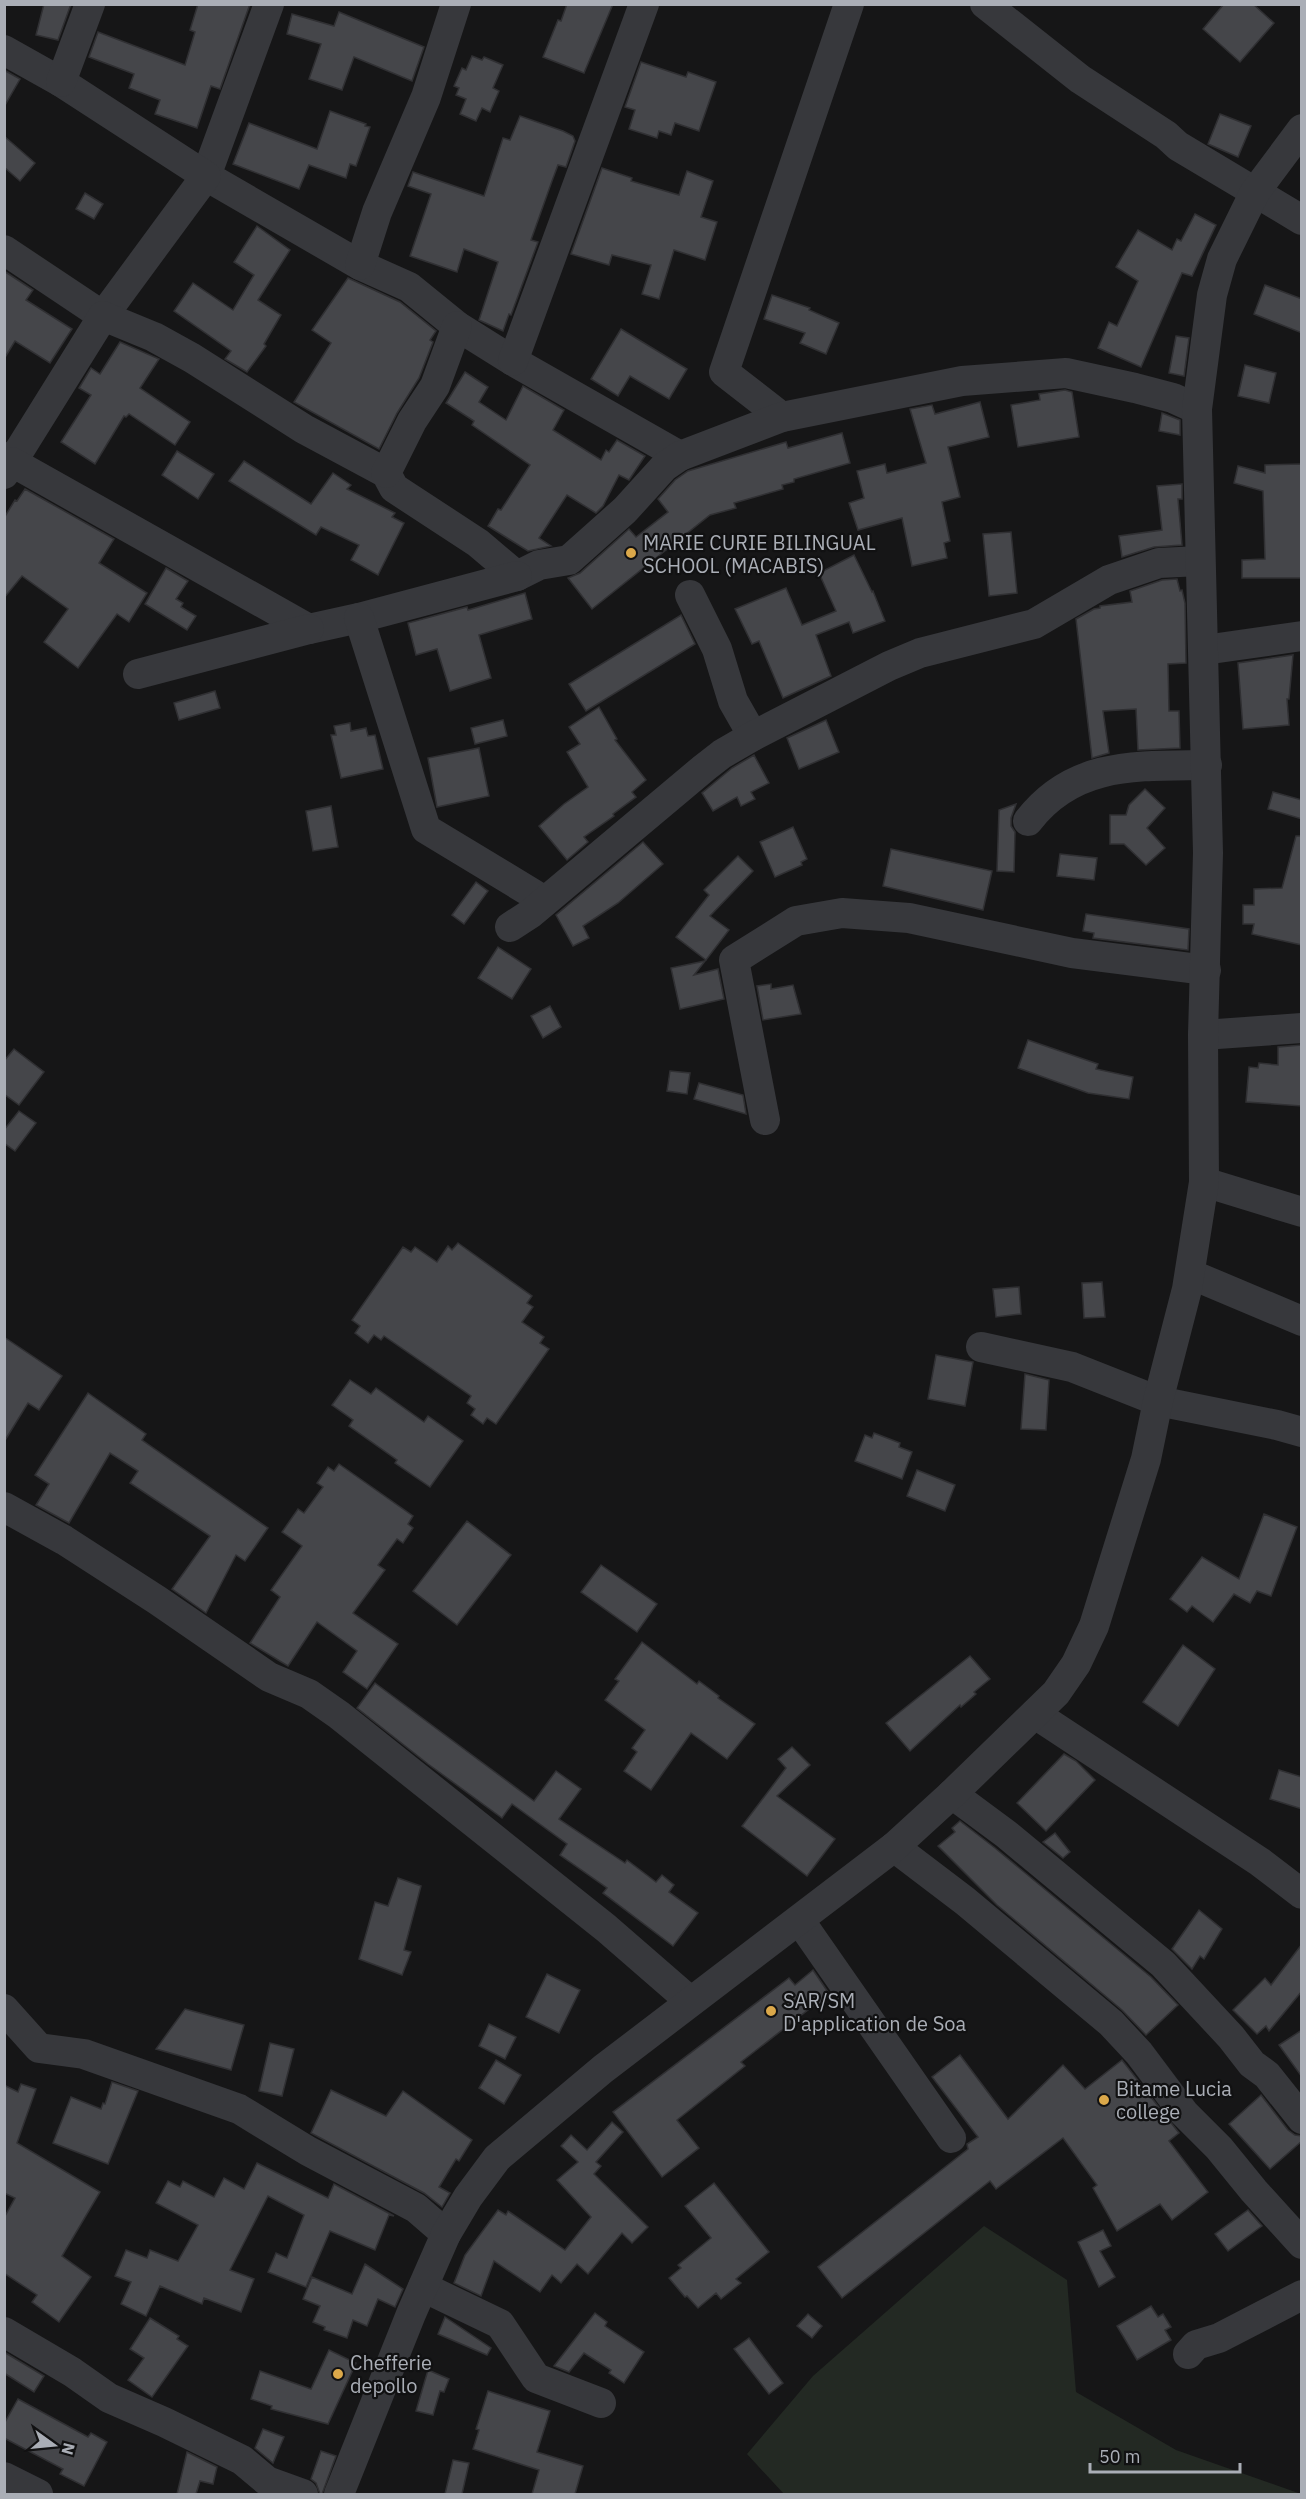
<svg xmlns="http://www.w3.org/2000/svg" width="1306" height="2499" font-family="'IBM Plex Sans',sans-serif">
<rect width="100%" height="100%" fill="#161617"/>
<polygon fill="#232923" points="984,2226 1067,2280 1076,2392 1176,2450 1301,2494 784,2494 747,2454 813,2376"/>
<g fill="#45464a" stroke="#303033" stroke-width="1.5">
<polygon points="44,4 71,4 58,40 36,35"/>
<polygon points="198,4 250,4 220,89 211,86 197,128 155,114 160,100 129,88 134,74 89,57 98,32 185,65 195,32 190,30"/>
<polygon points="567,4 613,4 584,73 543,57 558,20 561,21"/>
<polygon points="1224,4 1253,4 1274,23 1240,62 1203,29"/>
<polygon points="339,12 424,47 412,81 354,57 342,90 309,79 321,44 287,34 292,14 334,26"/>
<polygon points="472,56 482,60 484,57 503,65 493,88 499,91 490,112 482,108 476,121 460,114 466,99 456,95 459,88 454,86 462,68 466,70"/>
<polygon points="641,62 686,77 688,72 716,82 699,131 675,123 671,135 659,131 657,138 629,129 635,110 625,107"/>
<polygon points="4,70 20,79 4,107"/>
<polygon points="330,111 366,124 365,126 370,127 356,166 350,164 346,178 309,165 299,189 233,164 249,123 317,149"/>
<polygon points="1220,114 1251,126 1238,157 1208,144"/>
<polygon points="520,116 563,131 573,136 575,141 566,167 558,165 552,181 531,240 538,242 511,315 509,314 503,331 479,320 498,262 464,249 457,272 410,256 431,194 408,186 413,172 484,196 503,138 510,140"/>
<polygon points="4,136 35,163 20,181 4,167"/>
<polygon points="602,168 632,178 631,181 679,195 687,171 713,181 701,217 717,222 705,260 674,250 659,299 642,294 651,265 612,255 609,265 571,254"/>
<polygon points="85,193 103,204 94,219 76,209"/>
<polygon points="1195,214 1216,225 1192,276 1182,273 1141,367 1098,348 1109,322 1117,326 1138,281 1116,267 1138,230 1172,250 1177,239 1181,241"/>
<polygon points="257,226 290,250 258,300 281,315 264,344 266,346 247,372 225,359 231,351 174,311 193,283 233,310 254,275 234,262"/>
<polygon points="4,271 33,290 26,300 72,329 50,363 15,341 4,359"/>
<polygon points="348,278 400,302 436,331 430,340 433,342 419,378 397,413 379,449 294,402 331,343 312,330"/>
<polygon points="1265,285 1302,299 1302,333 1254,314"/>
<polygon points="772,295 810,308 809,310 839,323 826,354 800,343 805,333 764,319"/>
<polygon points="621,329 687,369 669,399 630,376 618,396 591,379"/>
<polygon points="1176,336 1189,338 1184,376 1169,373"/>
<polygon points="120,342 159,359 140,388 190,422 175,445 129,414 126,417 124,416 95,464 61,442 91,395 79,388 91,368 100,374"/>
<polygon points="1245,365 1276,373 1269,403 1238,396"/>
<polygon points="465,372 488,387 479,402 506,420 523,386 564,410 553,430 601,460 606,450 609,452 617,440 645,456 629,480 619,475 603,506 596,513 567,495 539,538 551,546 528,551 488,526 498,509 501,510 530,465 472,425 474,421 446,403"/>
<polygon points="1065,390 1072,392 1079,437 1018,447 1011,405 1040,400 1039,394"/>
<polygon points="980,402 989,437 948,447 960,497 942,502 950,541 944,543 947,558 912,566 902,518 858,530 849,503 864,498 857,471 885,464 887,473 926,463 910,409 932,405 935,414"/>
<polygon points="1162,413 1180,420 1180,435 1159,431"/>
<polygon points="842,433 850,463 794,479 794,482 782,485 783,489 734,503 736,508 710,515 592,609 568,578 580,573 629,529 636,537 668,512 658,499 675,480 688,471 786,442 788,448"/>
<polygon points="177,451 214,474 198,499 162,475"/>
<polygon points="244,461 311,504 333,473 351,485 347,489 395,513 392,517 404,523 378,575 351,560 359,545 321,527 316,535 229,481"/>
<polygon points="1302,464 1302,578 1242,578 1242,560 1265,559 1263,491 1234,483 1238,466 1265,473 1265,465"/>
<polygon points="1182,484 1182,499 1178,499 1182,545 1154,547 1122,557 1119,536 1162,530 1157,486"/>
<polygon points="25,489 114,539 99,563 147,593 129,622 117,614 78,668 44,642 68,609 22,576 4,598 4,518 15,500 17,501"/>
<polygon points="1011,532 1017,593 989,596 983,534"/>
<polygon points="854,555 872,592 873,591 885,621 853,633 849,622 816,635 831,676 783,698 759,641 752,644 735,609 786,588 802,625 836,611 819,573"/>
<polygon points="166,568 188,581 176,599 183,603 181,607 196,616 187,630 145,604"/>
<polygon points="1177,579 1180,591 1182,590 1185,603 1186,663 1168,664 1169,711 1179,711 1180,748 1138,750 1136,709 1103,711 1109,753 1092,758 1076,619 1094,609 1100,608 1100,606 1132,602 1130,591 1162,580"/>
<polygon points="525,593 532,619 479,635 491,678 450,691 437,649 416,655 408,623 467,607 468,610"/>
<polygon points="681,615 695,644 586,711 569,684"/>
<polygon points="1293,655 1289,699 1287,699 1289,725 1243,729 1238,663"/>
<polygon points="215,691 220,708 179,720 174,703"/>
<polygon points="599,707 617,739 615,740 646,780 632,792 636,797 613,814 614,816 584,837 588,842 567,860 539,826 564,804 588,787 567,752 580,744 569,727"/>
<polygon points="503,720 507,736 475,744 471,728"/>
<polygon points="826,720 839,752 799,769 787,738"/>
<polygon points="350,723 351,731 366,728 368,736 375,735 383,769 341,778 331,735 336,735 334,726"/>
<polygon points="479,748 489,796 437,807 428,758"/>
<polygon points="754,755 769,783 751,792 755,799 741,806 737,797 713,811 702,793 732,768"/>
<polygon points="1145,789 1165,808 1147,828 1165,848 1146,865 1124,844 1110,844 1110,815 1126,815 1129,805"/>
<polygon points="1273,792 1302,800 1302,819 1268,809"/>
<polygon points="1016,804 1011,818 1011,826 1015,832 1014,872 997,871 999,810"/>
<polygon points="331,806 338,847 313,851 306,811"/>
<polygon points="793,827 807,859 801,862 802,865 775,877 760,842"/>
<polygon points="1296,836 1302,836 1302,945 1252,934 1254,924 1243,924 1243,905 1254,905 1254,889 1282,888"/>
<polygon points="643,842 663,864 618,903 583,926 589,938 573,946 556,915"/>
<polygon points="891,849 992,871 983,910 883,886"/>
<polygon points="1060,854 1097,858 1094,880 1057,876"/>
<polygon points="738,856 753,871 710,916 729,930 706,960 676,937 709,895 704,890"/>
<polygon points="476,882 488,891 464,924 452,915"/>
<polygon points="1086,914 1189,929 1188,950 1093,938 1094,933 1083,931"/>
<polygon points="498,947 531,969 512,999 478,978"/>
<polygon points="705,961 694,975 718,969 724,999 680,1009 671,968"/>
<polygon points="771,984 771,989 793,985 801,1014 763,1020 757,986"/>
<polygon points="550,1006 561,1027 543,1038 531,1016"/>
<polygon points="1028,1040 1098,1064 1096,1069 1133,1077 1129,1099 1088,1093 1018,1068"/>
<polygon points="1302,1045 1302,1106 1246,1102 1249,1067 1258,1068 1259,1063 1278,1065 1278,1047"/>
<polygon points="14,1049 44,1072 19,1105 4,1094 4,1061"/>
<polygon points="670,1071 690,1073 687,1094 667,1091"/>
<polygon points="699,1083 743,1095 746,1114 694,1099"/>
<polygon points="19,1111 36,1123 15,1151 4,1143 4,1130"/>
<polygon points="458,1243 532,1296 527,1303 533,1307 522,1322 544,1337 540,1343 549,1349 496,1424 487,1418 483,1424 471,1415 475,1409 467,1403 471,1396 384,1336 381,1340 374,1335 368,1343 355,1333 360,1326 352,1320 403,1247 411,1252 415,1247 437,1262 448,1246 452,1250"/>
<polygon points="1102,1282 1105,1317 1084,1318 1082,1283"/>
<polygon points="1019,1287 1021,1314 996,1317 993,1289"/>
<polygon points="4,1337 62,1376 39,1410 28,1403 4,1442"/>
<polygon points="936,1355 973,1362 965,1406 928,1399"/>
<polygon points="1025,1374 1049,1380 1046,1430 1021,1429"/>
<polygon points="350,1380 371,1394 376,1388 424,1422 428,1416 463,1441 430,1487 395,1463 397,1460 349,1426 353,1420 332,1405"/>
<polygon points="88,1393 146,1434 142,1440 268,1528 245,1561 236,1555 206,1613 172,1589 210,1536 130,1483 138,1471 110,1453 69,1523 36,1505 49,1484 35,1475"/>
<polygon points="874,1433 900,1443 899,1447 912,1452 902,1479 855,1461 865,1435 872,1438"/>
<polygon points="339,1464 413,1516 408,1524 413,1528 403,1543 397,1539 378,1565 385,1570 353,1613 398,1644 367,1689 343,1672 357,1651 317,1622 288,1666 250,1643 280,1597 271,1590 302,1546 282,1532 298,1509 304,1513 323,1487 317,1483 328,1467 334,1471"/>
<polygon points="917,1470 955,1485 945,1511 907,1496"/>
<polygon points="1264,1514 1297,1527 1271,1596 1257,1591 1250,1603 1234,1594 1213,1622 1192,1606 1187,1612 1170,1599 1202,1557 1239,1579"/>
<polygon points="467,1521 511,1555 457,1625 413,1591"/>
<polygon points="601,1565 657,1604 637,1632 581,1592"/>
<polygon points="642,1642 697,1684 699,1681 719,1696 718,1698 755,1724 727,1759 691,1733 651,1790 624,1771 637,1752 632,1748 645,1730 605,1700 619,1681 615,1679"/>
<polygon points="1183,1645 1215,1669 1178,1726 1143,1702"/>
<polygon points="970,1656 990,1679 974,1692 976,1694 961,1707 960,1705 910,1751 886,1723"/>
<polygon points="375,1683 534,1801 556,1771 581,1789 559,1819 625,1863 627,1860 656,1882 662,1875 674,1885 669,1892 698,1913 673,1946 603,1893 607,1888 560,1855 567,1844 512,1804 502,1818 428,1764 357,1708"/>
<polygon points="792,1747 810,1765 777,1796 835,1839 807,1876 742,1826 786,1768 778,1759"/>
<polygon points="1064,1754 1076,1761 1095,1780 1046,1831 1017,1803"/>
<polygon points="1279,1770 1302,1777 1302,1809 1270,1799"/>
<polygon points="960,1821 995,1848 1151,1977 1178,2005 1146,2035 1122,2010 997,1905 938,1846 955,1832 952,1828"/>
<polygon points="1055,1833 1070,1852 1063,1858 1043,1842"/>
<polygon points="398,1878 421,1886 404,1950 411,1952 402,1975 359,1959 375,1902 388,1906"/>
<polygon points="1199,1910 1222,1929 1204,1959 1200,1956 1192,1969 1172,1949"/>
<polygon points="1302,1944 1302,1991 1269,2031 1266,2026 1257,2034 1233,2010 1265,1978 1271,1985"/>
<polygon points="813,1970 830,1995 819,2005 817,2003 741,2062 745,2066 677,2120 699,2148 662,2177 613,2112 789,1978 795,1985"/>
<polygon points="547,1974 580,1990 559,2033 526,2017"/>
<polygon points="185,2009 244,2025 231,2070 156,2049"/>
<polygon points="489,2024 516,2037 505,2059 479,2046"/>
<polygon points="1302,2030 1302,2077 1279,2045"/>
<polygon points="270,2043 294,2049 282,2096 259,2091"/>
<polygon points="960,2055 1008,2119 1063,2065 1085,2089 1122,2060 1179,2133 1169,2141 1208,2192 1172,2220 1160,2204 1117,2231 1093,2188 1097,2185 1063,2138 996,2189 990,2181 842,2298 818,2267 968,2149 967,2144 978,2137 932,2077"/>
<polygon points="496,2060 521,2075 504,2104 479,2088"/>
<polygon points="112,2082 138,2091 108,2164 53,2143 71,2097 101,2109 103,2103 105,2104"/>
<polygon points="21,2084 36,2089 17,2143 100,2192 62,2256 91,2277 59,2322 32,2302 37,2295 4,2273 4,2218 15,2198 4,2193 4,2085 18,2092"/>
<polygon points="331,2090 386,2116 403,2091 472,2140 459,2161 456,2159 439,2187 450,2193 442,2207 424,2193 311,2133"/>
<polygon points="1261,2095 1288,2130 1295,2135 1302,2136 1302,2141 1270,2169 1229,2124"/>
<polygon points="612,2122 623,2132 596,2162 601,2166 594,2174 648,2227 632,2243 622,2233 588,2274 577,2264 561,2283 552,2275 540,2292 494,2261 481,2296 454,2283 465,2255 498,2210 506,2215 508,2211 565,2250 591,2217 557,2180 578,2162 561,2146 571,2135 587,2150"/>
<polygon points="257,2163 328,2198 334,2184 394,2216 389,2215 375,2250 330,2231 306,2287 268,2272 276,2253 287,2258 304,2215 268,2196 230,2270 254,2279 241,2312 204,2298 202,2304 160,2286 146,2316 121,2304 131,2282 115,2276 126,2250 147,2258 150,2250 178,2261 198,2225 156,2203 168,2181 180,2187 183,2181 214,2197 224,2178 244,2189"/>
<polygon points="714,2183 769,2252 736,2279 741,2283 721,2299 716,2293 698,2308 687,2296 685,2297 669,2278 681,2268 678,2265 711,2238 685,2206"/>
<polygon points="1248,2210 1262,2226 1228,2251 1215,2234"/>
<polygon points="1103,2230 1111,2246 1100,2251 1115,2277 1099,2287 1078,2242"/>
<polygon points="365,2264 403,2289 395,2307 378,2299 367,2326 353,2320 347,2338 324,2330 325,2327 313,2322 320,2306 303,2299 312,2277 352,2294"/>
<polygon points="1151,2306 1158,2317 1163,2314 1171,2327 1165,2330 1171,2340 1137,2360 1117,2326"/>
<polygon points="595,2313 607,2322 605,2326 644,2352 624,2383 609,2373 611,2370 584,2353 569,2372 554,2366"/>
<polygon points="808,2314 822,2326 812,2338 797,2326"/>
<polygon points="445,2317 491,2348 487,2355 438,2334"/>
<polygon points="150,2318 179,2336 177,2339 188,2346 152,2397 128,2380 144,2358 130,2349"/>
<polygon points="749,2338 783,2383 769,2394 734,2349"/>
<polygon points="329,2350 356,2363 328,2424 271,2409 272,2406 251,2399 260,2371 311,2389"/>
<polygon points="4,2352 44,2376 34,2392 4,2373"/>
<polygon points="428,2370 449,2379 444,2392 440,2391 433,2415 416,2411"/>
<polygon points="488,2391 550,2411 537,2452 583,2466 575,2494 532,2494 539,2470 473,2449 479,2430 476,2429"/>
<polygon points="18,2399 88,2437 91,2433 107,2442 84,2486 60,2474 63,2469 4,2438 4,2424"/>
<polygon points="263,2429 284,2437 273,2463 255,2448"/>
<polygon points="321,2451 336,2456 322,2494 320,2494 316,2483 311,2479"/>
<polygon points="187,2452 217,2467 213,2484 200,2481 196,2494 177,2494"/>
<polygon points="453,2460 469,2463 462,2494 445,2494"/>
</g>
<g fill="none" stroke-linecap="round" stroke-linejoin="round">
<g stroke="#37383c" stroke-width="30">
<polyline points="269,4 206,176 360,265 409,287 457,326 513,361 680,456"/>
<polyline points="985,4 1080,79 1166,135 1178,146 1302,220"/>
<polyline points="4,50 61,82 206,176 103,316 4,250"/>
<polyline points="61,82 90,4"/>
<polyline points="360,265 377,212 426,97 456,4"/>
<polyline points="513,361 644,4"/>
<polyline points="782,417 724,372 849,4"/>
<polyline points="4,457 12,462 103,316 154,337 192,358 304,429 386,473 394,488 478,543 517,576 539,565 569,560 625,510 664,467 680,456 782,417 962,381 1066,373 1135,388 1173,398 1197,409"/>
<polyline points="386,473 412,421 435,386 457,326"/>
<polyline points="4,474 12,462 309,629 359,618 517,576"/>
<polyline points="690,595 717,649 733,701 753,736"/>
<polyline points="359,618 426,829 545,901"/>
<polyline points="1204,650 1302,636"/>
<polyline points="138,674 309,629"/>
<path d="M1028 821C1074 761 1138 766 1207 765"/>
<polyline points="510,927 530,914 704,768 722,754 753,736 889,666 920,653 1034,624 1109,580 1159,563 1200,561"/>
<polyline points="1203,1035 1302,1028"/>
<polyline points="765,1120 734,960 796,921 842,913 909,918 1072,953 1206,970"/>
<polyline points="1204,1182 1302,1212"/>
<polyline points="1190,1274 1302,1321"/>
<polyline points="981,1347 1072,1367 1158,1401 1277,1425 1302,1432"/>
<polyline points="4,1507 64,1540 157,1600 269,1677 309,1694 339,1715 606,1928 690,2001"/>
<polyline points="1035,1714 1260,1862 1302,1894"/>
<polyline points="952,1794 1006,1834 1163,1964 1231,2037 1252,2064 1267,2075 1302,2119"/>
<polyline points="894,1847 965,1901 1111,2023 1139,2053 1184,2113 1219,2148 1254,2191 1302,2244"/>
<polyline points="800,1921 951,2138"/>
<polyline points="4,2009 39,2048 84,2054 239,2109 308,2151 416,2208 446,2234"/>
<polyline points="423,2287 500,2324 536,2378 601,2403"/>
<polyline points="4,2332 72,2372 109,2398 164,2422 242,2460 267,2481 303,2494"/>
<polyline points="1188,2354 1196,2345 1219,2338 1302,2295"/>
<polyline points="4,2477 38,2494"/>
<polyline points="339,2494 411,2314 446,2234 468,2197 497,2158 603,2069 894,1847 952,1794 1056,1693 1076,1664 1094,1626 1146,1459 1158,1401 1187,1289 1204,1182 1203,1035 1208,853 1197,409 1212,295 1222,259 1255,192 1302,129"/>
</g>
</g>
<g fill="#dba84a" stroke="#111112" stroke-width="2">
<circle cx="631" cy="553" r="6"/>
<circle cx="771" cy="2011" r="6"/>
<circle cx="1104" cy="2100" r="6"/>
<circle cx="338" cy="2374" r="6"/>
</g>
<g text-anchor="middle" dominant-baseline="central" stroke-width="4.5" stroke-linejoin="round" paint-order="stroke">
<g font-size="20" fill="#aaaeb6" stroke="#111112" text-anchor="start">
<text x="643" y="542">MARIE CURIE BILINGUAL<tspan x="643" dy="23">SCHOOL (MACABIS)</tspan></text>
<text x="783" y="2000">SAR/SM<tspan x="783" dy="23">D'application de Soa</tspan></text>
<text x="1116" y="2088">Bitame Lucia<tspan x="1116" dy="23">college</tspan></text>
<text x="350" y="2362">Chefferie<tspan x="350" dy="23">depollo</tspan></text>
</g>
</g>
<rect width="1306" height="2499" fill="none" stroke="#aaaeb6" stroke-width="12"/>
<g transform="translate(54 2445) rotate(105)" stroke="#111112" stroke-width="4.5" paint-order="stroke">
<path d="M0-4.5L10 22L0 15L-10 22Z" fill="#aaaeb6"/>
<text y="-9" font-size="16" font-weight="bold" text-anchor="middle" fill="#aaaeb6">N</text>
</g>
<path d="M1090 2463v9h150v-9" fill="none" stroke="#aaaeb6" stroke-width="3"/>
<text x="1099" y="2463" font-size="18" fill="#aaaeb6" stroke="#111112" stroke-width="4.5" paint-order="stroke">50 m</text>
</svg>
